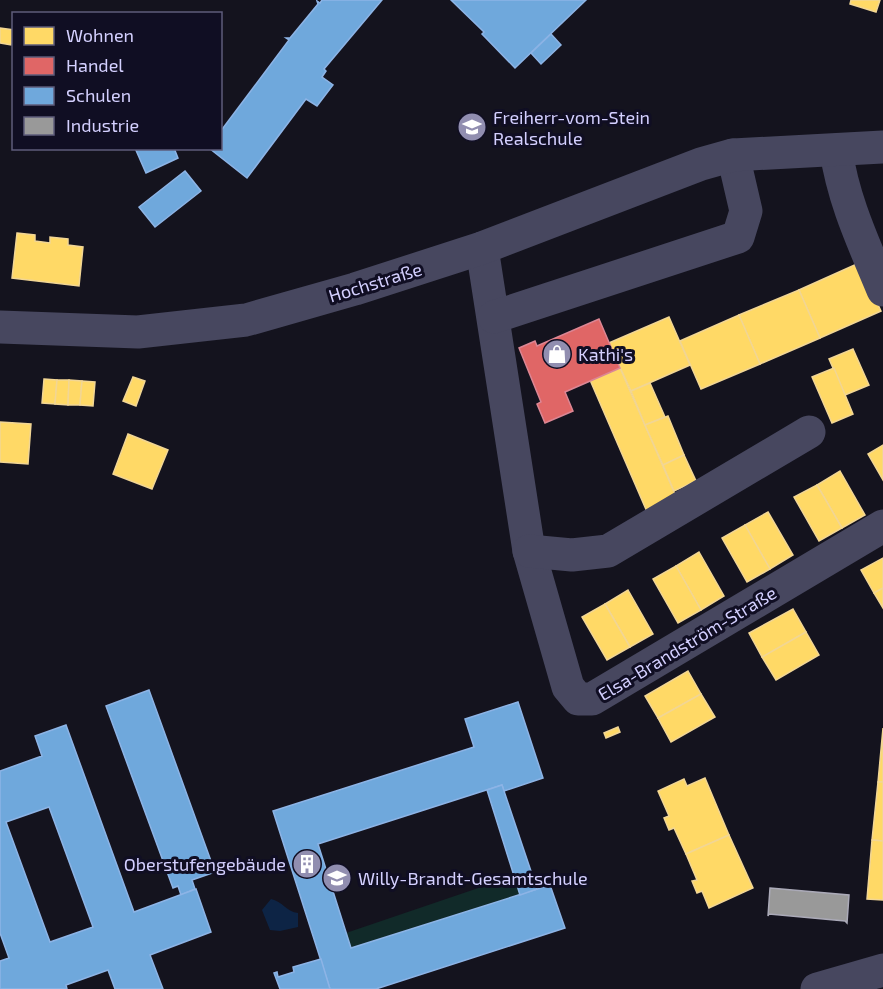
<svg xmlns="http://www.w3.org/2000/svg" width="883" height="989" font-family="'Exo 2',sans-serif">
<rect width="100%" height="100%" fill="#14131e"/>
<polygon fill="#112a29" points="514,876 520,895 351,948 346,933"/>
<path fill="#0d2445" d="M271 899C282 901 287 912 298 913V927L280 931 270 930 262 910Z"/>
<g fill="#ffd966" stroke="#f2d694" stroke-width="1.5">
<polygon points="851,0 880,0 876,12 850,4"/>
<polygon points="0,28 14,30 11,45 0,43"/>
<polygon points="17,233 35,235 35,241 50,243 50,237 68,239 68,245 83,247 79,286 12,278"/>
<polygon points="859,263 881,311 820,338 799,290"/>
<polygon points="799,290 820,338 760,364 739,315"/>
<polygon points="739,315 760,364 701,389 680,341"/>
<polygon points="669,317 690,365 631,391 609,343"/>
<polygon points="853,349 869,385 845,395 829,359"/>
<polygon points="620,368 678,501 648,514 590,380"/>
<polygon points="834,368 853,414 832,423 812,377"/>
<polygon points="133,377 145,381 136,406 123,401"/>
<polygon points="44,379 57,380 55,404 42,403"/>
<polygon points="57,380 69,380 68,405 55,404"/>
<polygon points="69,380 82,381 80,405 68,405"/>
<polygon points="82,381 95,382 93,406 80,405"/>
<polygon points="650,383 665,417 645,425 631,391"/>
<polygon points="668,416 684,455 663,465 645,425"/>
<polygon points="0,422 31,424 28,464 0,462"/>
<polygon points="128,434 168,450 152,489 113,474"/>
<polygon points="883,445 883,480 868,454"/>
<polygon points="684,455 696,481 674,491 663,465"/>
<polygon points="840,471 865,515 842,528 817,485"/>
<polygon points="817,485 842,528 819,541 794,497"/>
<polygon points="768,512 793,555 770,569 745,525"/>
<polygon points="745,525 770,569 747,582 722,538"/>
<polygon points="699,552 724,596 701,610 676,566"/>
<polygon points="883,558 883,588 874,593 861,570"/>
<polygon points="676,566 701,610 678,623 653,579"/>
<polygon points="883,588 883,608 874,593"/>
<polygon points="628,590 653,634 630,647 605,604"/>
<polygon points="605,604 630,647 607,660 582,617"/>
<polygon points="793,609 806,632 762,657 749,633"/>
<polygon points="806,632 819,655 776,680 762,657"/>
<polygon points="688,671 701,694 658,718 645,696"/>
<polygon points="701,694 715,717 671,742 658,718"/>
<polygon points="618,727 620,732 606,738 604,733"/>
<polygon points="883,728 883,782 878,782"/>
<polygon points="705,778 729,835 686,854 674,828 669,830 664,818 669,816 658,791 684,779 687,786"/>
<polygon points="878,782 883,782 883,841 872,840"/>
<polygon points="729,835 753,888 709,908 702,891 697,893 692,881 697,880 686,854"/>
<polygon points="872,840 883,841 883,900 867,899"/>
</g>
<polygon fill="#e06666" stroke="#dc8694" stroke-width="1.5" points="599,319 620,368 565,392 573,411 545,423 537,404 541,402 519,348 535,341 537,346"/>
<g fill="#6fa8dc" stroke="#8db4e6" stroke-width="1.5" fill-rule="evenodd">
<polygon points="322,0 382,0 324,69 326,71 322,77 333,85 317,106 306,99 247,178 209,148 220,148 220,132 289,40 286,38 290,38 318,4 317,1 320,3"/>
<polygon points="451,0 586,0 515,68 482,34 484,32"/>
<polygon points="551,34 561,45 541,64 531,53"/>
<polygon points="135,148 174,148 178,158 146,173"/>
<polygon points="185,171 201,191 155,227 139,207"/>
<polygon points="149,690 215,872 192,880 195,889 181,895 178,886 173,888 106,706"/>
<polygon points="518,702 543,778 504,791 502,785 318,844 351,948 550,885 565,928 376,989 330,989 273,811 474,747 465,719"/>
<path d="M66 725 134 912 196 889 211 932 150 955 163 989H115L108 970 66 985 67 989H0V961L9 958 0 933V771L42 756 35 736ZM49 807 93 927 50 942 6 822Z"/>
<polygon points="502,785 537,889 520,895 487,790"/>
<polygon points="321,959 330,989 280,989 274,973 277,972 278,977 294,972 293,967"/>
</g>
<polygon fill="#999" stroke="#abaab8" stroke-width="1.5" points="770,888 849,895 847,923 845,921 769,914 768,916"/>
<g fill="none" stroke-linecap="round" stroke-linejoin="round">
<g stroke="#47475f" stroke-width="33">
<path d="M836 150C843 200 864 244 883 290"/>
<polyline points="482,248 529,551 568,687 578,699 592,699 883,526"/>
<polyline points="494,317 738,237 746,211 733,155"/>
<polyline points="0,327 138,332 246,320 355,289 482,248 701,164 733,155 883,147"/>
<polyline points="529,551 572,555 608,551 809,432"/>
<polyline points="817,989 883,970"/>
</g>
</g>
<defs>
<g id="school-disc" transform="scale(1.5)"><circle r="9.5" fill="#918eb0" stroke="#100e23"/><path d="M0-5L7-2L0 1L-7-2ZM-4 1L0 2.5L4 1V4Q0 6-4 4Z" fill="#fff"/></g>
<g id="shop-disc" transform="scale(1.5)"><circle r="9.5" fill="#918eb0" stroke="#100e23"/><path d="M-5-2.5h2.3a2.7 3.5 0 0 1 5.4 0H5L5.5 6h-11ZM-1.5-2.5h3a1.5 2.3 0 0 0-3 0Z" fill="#fff"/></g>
<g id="building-disc" transform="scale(1.5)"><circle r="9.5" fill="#918eb0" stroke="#100e23"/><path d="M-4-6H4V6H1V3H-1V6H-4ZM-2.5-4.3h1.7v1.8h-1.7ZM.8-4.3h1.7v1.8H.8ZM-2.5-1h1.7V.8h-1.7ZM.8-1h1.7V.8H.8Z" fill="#fff"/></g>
</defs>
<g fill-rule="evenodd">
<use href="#school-disc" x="472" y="127"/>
<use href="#shop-disc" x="557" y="354"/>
<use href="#building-disc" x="307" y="864"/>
<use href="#school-disc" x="337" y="878"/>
</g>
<g text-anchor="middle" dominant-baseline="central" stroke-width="6" stroke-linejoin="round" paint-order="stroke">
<g font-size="18" fill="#d4d0ff" stroke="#100e23" text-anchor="start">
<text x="493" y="117">Freiherr-vom-Stein<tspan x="493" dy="21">Realschule</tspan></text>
<text x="578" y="354">Kathi's</text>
<text x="286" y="864" text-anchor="end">Oberstufengebäude</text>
<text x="358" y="878">Willy-Brandt-Gesamtschule</text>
</g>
<g font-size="18" fill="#d4d0ff" stroke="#100e23">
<text transform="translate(375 282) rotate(-17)">Hochstraße</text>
<text transform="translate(687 643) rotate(-31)">Elsa-Brandström-Straße</text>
</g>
</g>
<rect x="12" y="12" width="210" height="138" fill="#100e23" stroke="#5e5c7b" stroke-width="1.5"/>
<rect x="24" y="27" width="30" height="18" fill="#ffd966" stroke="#5e5c7b" stroke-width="1.5"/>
<text x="66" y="42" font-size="18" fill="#d4d0ff">Wohnen</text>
<rect x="24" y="57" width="30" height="18" fill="#e06666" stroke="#5e5c7b" stroke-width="1.5"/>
<text x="66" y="72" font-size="18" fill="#d4d0ff">Handel</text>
<rect x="24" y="87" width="30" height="18" fill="#6fa8dc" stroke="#5e5c7b" stroke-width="1.5"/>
<text x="66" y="102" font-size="18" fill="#d4d0ff">Schulen</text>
<rect x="24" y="117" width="30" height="18" fill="#999999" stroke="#5e5c7b" stroke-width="1.5"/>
<text x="66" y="132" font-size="18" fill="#d4d0ff">Industrie</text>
</svg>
